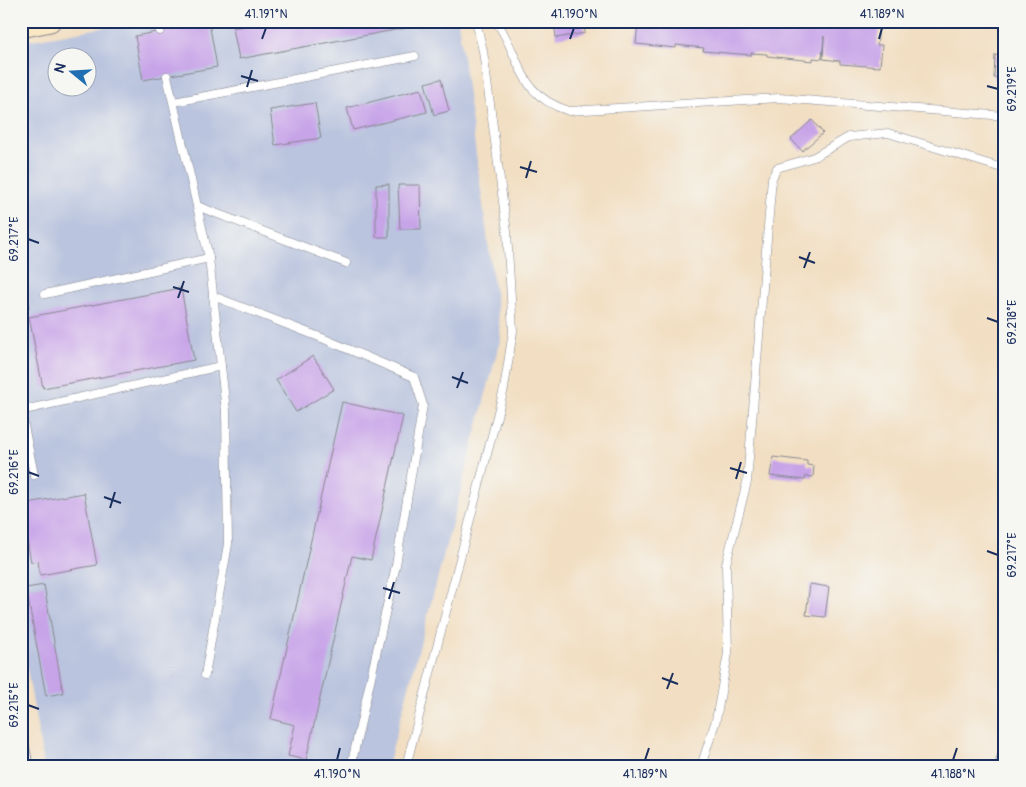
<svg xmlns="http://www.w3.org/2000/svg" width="1026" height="787" font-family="Pangolin,sans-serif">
<rect width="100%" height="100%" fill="#f6f6f2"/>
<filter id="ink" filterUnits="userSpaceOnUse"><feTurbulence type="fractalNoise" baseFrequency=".02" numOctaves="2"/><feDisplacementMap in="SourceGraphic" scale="10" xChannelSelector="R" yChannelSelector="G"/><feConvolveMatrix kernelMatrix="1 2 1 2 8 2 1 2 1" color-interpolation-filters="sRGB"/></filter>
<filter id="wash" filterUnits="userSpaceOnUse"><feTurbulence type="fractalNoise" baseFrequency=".0096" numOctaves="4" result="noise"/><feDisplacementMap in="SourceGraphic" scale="20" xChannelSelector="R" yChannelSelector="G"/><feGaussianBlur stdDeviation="1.12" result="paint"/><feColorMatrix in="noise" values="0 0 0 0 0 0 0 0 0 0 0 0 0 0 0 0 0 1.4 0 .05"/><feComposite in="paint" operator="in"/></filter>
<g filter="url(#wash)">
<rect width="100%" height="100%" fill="#f2dfc3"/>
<path fill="#bac4de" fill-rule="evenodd" d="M140 21H458L501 337 388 766H44L21 635V42ZM58 58H88V88H58Z"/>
<g id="blocks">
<g fill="#c7a3e8">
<polygon points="269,21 420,21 421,25 239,59 233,28"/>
<polygon points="554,21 583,21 585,33 556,38"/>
<polygon points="643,21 880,21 877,45 882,45 880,67 840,64 840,61 823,59 824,36 822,59 813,58 813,61 767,56 767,54 751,53 751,55 703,51 704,48 676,45 676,48 636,44 638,22"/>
<polygon points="209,22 217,67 143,80 135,36"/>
<polygon points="1003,41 1005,79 994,78 995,55 1002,56"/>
<polygon points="441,79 449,111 434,115 425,83"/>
<polygon points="421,89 427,112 353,130 347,108"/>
<polygon points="315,103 321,138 275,145 270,110"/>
<polygon points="812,120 823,133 802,151 791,139"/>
<polygon points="389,184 389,237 376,237 376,185"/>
<polygon points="398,185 420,185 421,229 400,229"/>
<polygon points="181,288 194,360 43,388 29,317"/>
<polygon points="25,289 29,308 21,310 21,290"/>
<polygon points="313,356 334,389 296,412 276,380"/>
<polygon points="342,402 403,416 371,560 352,556 306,760 288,756 295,725 271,719"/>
<polygon points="773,457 807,461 807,465 814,466 813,477 806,476 805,480 770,476"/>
<polygon points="84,493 97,565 40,575 38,561 31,562 27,540 21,541 21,504"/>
<polygon points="810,584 829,587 825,617 806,615"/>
<polygon points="44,585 63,693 46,696 26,588"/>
</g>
</g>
</g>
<g filter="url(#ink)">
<use href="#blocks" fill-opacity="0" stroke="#868790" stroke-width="1"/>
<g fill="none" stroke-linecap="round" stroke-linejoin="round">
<g stroke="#868790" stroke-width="9">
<g id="lane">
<polyline points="157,21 160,31"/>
<path d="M496 21C523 60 516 94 569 111L779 98 1005 116"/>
<polyline points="167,76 209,258 226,411 228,544 205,675"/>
<polyline points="174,102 415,56"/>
<polyline points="197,206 346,263"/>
<polyline points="45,294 209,258"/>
<polyline points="213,296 322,338 414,377 423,405 396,565 352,762"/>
<polyline points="34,475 22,416 24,410 221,366"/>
<polyline points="406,766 504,389 513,331 507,232 483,51 476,21"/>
<polyline points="701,766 716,720 728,653 726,564 747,482 772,178 777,168 814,157 849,137 888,133 1005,169"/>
</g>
</g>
<g stroke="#868790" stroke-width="17">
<g id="street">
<polyline points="21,745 25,766"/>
<polyline points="1003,766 1005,758"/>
</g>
</g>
<g stroke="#868790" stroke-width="23">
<polyline id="secondary" points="21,27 50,21"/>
</g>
<use href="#lane" stroke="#fff" stroke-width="8"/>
<use href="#street" stroke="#fff" stroke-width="15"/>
<use href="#secondary" stroke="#fae7c3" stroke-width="21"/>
</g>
</g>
<path fill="none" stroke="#1b2f5e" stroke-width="2" d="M262 39 266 28M570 39 574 28M879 39 882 28M241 76 258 81M987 86 998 89M247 87 252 70M520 167 537 172M526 178 531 161M28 239 39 243M799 257 815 263M804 268 810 252M173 287 189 292M178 298 184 281M987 318 998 322M452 377 468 383M457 388 463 372M730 468 747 473M28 472 39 476M736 479 741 462M104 497 121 503M110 508 115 492M987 551 998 555M383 588 400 593M389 599 394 582M662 678 678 684M667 689 673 673M28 705 39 709M337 760 340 748M645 760 649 748M953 760 957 748"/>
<rect width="1026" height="787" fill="none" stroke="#f6f6f2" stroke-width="55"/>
<g transform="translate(72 72) rotate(288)"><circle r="24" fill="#f6f6f2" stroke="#9ea6b7"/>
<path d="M0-4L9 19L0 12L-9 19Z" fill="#1f6fb2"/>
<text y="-8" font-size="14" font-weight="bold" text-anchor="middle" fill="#1b2f5e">N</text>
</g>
<rect x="28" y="28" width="970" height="732" fill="none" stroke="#1b2f5e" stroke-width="2"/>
<g font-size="12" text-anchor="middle" fill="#1b2f5e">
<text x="266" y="18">41.191°N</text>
<text x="574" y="18">41.190°N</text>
<text x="882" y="18">41.189°N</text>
<text transform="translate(1012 89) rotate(-90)" y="4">69.219°E</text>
<text transform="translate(14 239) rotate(-90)" y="4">69.217°E</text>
<text transform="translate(1012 322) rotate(-90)" y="4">69.218°E</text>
<text transform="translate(14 472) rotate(-90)" y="4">69.216°E</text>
<text transform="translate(1012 555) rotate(-90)" y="4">69.217°E</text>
<text transform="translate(14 705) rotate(-90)" y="4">69.215°E</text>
<text x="337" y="778">41.190°N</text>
<text x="645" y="778">41.189°N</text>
<text x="953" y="778">41.188°N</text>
</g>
</svg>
